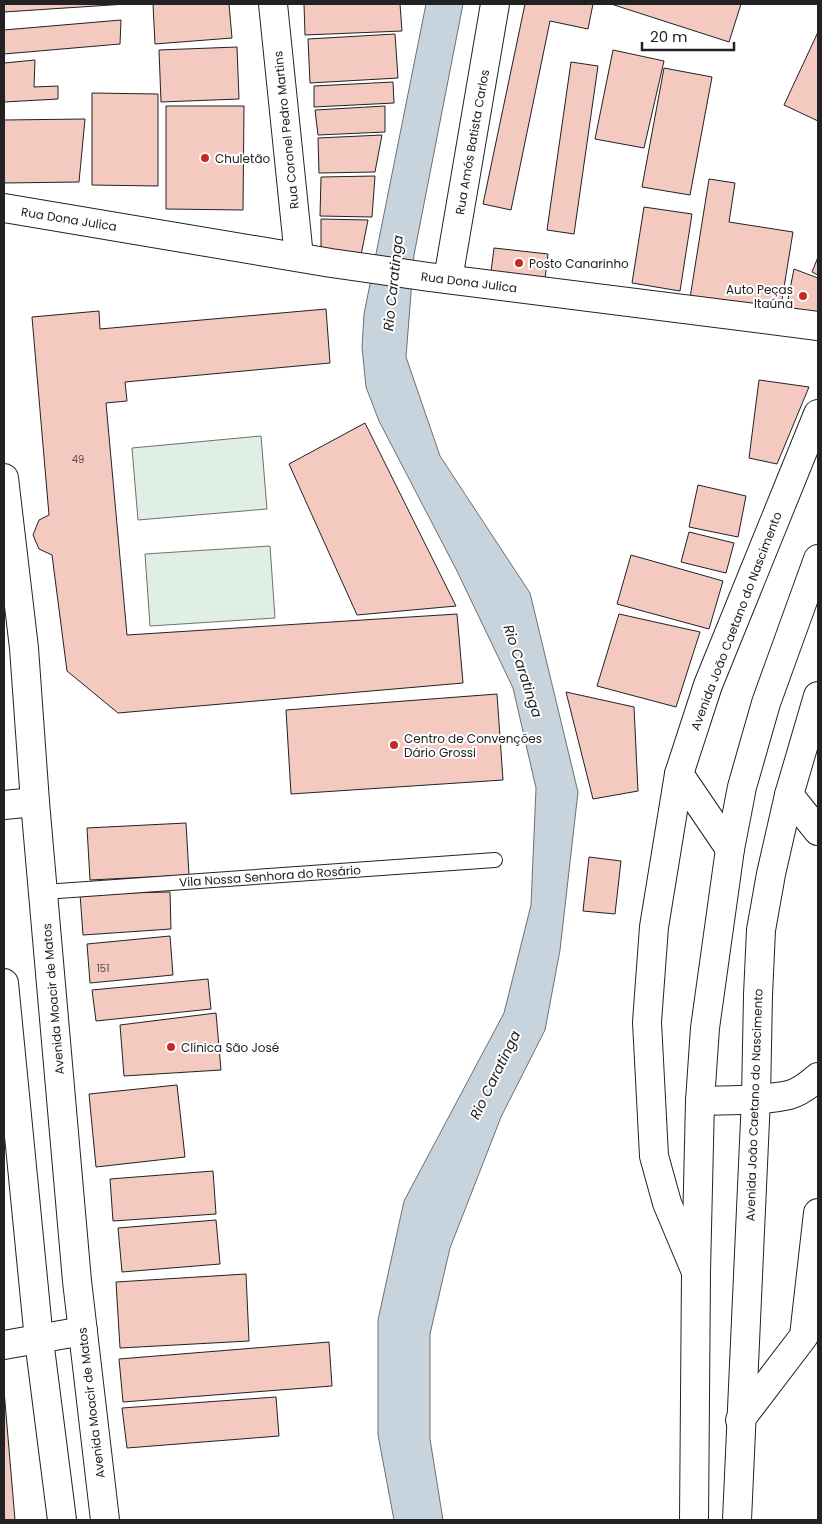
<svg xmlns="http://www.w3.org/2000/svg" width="822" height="1524" font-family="Poppins,sans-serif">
<rect width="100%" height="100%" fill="#fff"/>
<g fill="#e0efe3" stroke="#6f6f6f">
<polygon points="261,436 267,509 138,520 132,448"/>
<polygon points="270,546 275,618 150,626 145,554"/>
</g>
<polygon fill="#c7d3dd" stroke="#6f6f6f" points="426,4 463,4 414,255 406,357 440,456 530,593 578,792 560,950 545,1030 501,1117 450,1248 430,1334 430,1439 443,1520 394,1520 378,1435 378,1320 404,1201 504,1013 531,905 536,788 513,688 457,571 379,421 366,387 362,347 364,314"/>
<g fill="#f3c9c0" stroke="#222">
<polygon points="4,4 126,4 4,12"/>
<polygon points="153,4 229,4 232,38 155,44"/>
<polygon points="304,4 400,4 402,31 305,35"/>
<polygon points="525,4 593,4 588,29 550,21 511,210 483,204"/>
<polygon points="611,4 741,4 729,42"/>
<polygon points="121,20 120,44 4,54 4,30"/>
<polygon points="818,32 818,121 784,105"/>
<polygon points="395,34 398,78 310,83 308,39"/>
<polygon points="237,47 239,99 161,102 159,50"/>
<polygon points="613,50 664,61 644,148 595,139"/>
<polygon points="35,60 34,87 58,86 58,99 4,102 4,63"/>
<polygon points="571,62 598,66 574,234 547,230"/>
<polygon points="664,68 712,77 690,195 642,187"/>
<polygon points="393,82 394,103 314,107 314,86"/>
<polygon points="92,93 158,94 158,186 92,185"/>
<polygon points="166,106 244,106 243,210 166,209"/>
<polygon points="385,106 385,132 318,135 315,110"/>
<polygon points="85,119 79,182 4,183 4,120"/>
<polygon points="382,135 375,172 319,173 318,138"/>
<polygon points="375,176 372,217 320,216 321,177"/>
<polygon points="709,179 735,183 729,222 793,232 780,312 690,298"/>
<polygon points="644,207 692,214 680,291 632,283"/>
<polygon points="321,219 368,220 361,255 321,251"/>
<polygon points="494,248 548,254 545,279 491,272"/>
<polygon points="818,257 818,275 812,272"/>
<polygon points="794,269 818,278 818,317 785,314"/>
<polygon points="326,309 330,363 125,382 127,401 106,403 127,635 457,614 463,683 118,713 67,671 52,555 39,549 33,535 39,520 49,515 32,317 99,311 100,329"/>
<polygon points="759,380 809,387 777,464 749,458"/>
<polygon points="365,423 456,606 357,615 289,464"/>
<polygon points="698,485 746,496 738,537 689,527"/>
<polygon points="689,532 734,543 726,573 681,562"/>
<polygon points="631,555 723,581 709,629 617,604"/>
<polygon points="619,614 700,632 676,707 597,686"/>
<polygon points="566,692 634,707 638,791 593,799"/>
<polygon points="497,694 503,780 291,794 286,710"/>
<polygon points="186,823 189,875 90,880 87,828"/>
<polygon points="589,857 621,861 615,914 583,911"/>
<polygon points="170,892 171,929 83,935 80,894"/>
<polygon points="170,936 173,975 90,983 87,944"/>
<polygon points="208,979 211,1009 96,1021 92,990"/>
<polygon points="216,1013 221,1070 124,1076 120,1025"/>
<polygon points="177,1085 185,1157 96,1167 89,1094"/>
<polygon points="213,1171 216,1214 113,1221 110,1179"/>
<polygon points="216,1220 220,1264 122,1272 118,1228"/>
<polygon points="246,1274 249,1341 120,1348 116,1282"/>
<polygon points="329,1342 332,1386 123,1402 119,1359"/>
<polygon points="4,1390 15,1520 4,1520"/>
<polygon points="276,1397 279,1436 127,1448 122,1408"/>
</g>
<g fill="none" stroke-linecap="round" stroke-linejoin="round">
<g stroke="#222" stroke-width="16">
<polyline id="service" points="44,892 495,860"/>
</g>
<g stroke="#222" stroke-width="30">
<polyline id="minor" points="4,1345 83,1331"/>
</g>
<g stroke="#222" stroke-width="30">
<g id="tertiary">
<polyline points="273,4 299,257"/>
<polyline points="4,208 331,263 429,277 818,326"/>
<polyline points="448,279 495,4"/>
</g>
</g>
<g stroke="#222" stroke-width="30">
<g id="secondary">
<polyline points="4,478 24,648 35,802 77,1281 105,1520"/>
<polyline points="4,805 35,802"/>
<polyline points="4,983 39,1340 62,1520"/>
<polyline points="696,1272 667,1203 654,1156 647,1022 654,927 679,774 708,685 818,414"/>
</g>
</g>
<g stroke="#222" stroke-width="30">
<g id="trunk">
<polyline points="679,774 730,849"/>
<polyline points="789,795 818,831"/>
<path d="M700 1101C727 1100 762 1101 789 1095 800 1092 810 1084 818 1077"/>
<polyline points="740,1420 804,1336 818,1213"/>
<polyline points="694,1520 696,1272 700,1101 705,1028 730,849 742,787 766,703 818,559"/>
<polyline points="737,1520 756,1098 758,995 761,930 771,874 789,795 818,696"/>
</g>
</g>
<use href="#service" stroke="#fff" stroke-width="14"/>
<use href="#minor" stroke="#fff" stroke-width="28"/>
<use href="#tertiary" stroke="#fff" stroke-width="28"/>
<use href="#secondary" stroke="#fff" stroke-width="28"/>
<use href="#trunk" stroke="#fff" stroke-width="28"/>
</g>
<g fill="#c62828" stroke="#fff" stroke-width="2">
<circle cx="205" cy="158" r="5"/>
<circle cx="519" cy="263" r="5"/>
<circle cx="803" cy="296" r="5"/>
<circle cx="394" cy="745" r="5"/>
<circle cx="171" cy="1047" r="5"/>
</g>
<g text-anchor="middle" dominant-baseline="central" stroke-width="4" stroke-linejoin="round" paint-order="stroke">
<g font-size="10" fill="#564c4a">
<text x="78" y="459">49</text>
<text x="103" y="968">151</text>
</g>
<g font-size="12" fill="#222" stroke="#fff">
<text transform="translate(286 130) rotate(-96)">Rua Coronel Pedro Martins</text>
<text transform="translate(472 142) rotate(-80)">Rua Amós Batista Carlos</text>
<text transform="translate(69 219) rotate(9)">Rua Dona Julica</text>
<text transform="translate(469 282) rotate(7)">Rua Dona Julica</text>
<text transform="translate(736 621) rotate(-69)">Avenida João Caetano do Nascimento</text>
<text transform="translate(270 876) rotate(-4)">Vila Nossa Senhora do Rosário</text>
<text transform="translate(53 999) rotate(-95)">Avenida Moacir de Matos</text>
<text transform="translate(754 1105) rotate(-88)">Avenida João Caetano do Nascimento</text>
<text transform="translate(91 1403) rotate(-97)">Avenida Moacir de Matos</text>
</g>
<g font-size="12" fill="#222" stroke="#fff" text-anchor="start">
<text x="215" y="158">Chuletão</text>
<text x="529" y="263">Posto Canarinho</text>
<text x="793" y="289" text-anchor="end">Auto Peças<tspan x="793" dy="14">Itaúna</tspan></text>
<text x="404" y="738">Centro de Convenções<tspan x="404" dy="14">Dário Grossi</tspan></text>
<text x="181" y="1047">Clínica São José</text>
</g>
<g font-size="14" font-style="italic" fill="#222" stroke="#fff">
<text transform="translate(393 283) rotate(-84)">Rio Caratinga</text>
<text transform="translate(523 671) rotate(72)">Rio Caratinga</text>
<text transform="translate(495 1075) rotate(-64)">Rio Caratinga</text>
</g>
</g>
<rect width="822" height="1524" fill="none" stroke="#222222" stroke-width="10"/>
<path d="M642 42v8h92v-8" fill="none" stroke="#222222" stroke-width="2.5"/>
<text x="650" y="42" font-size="15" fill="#222222" stroke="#ffffff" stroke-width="4" paint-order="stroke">20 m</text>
</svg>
